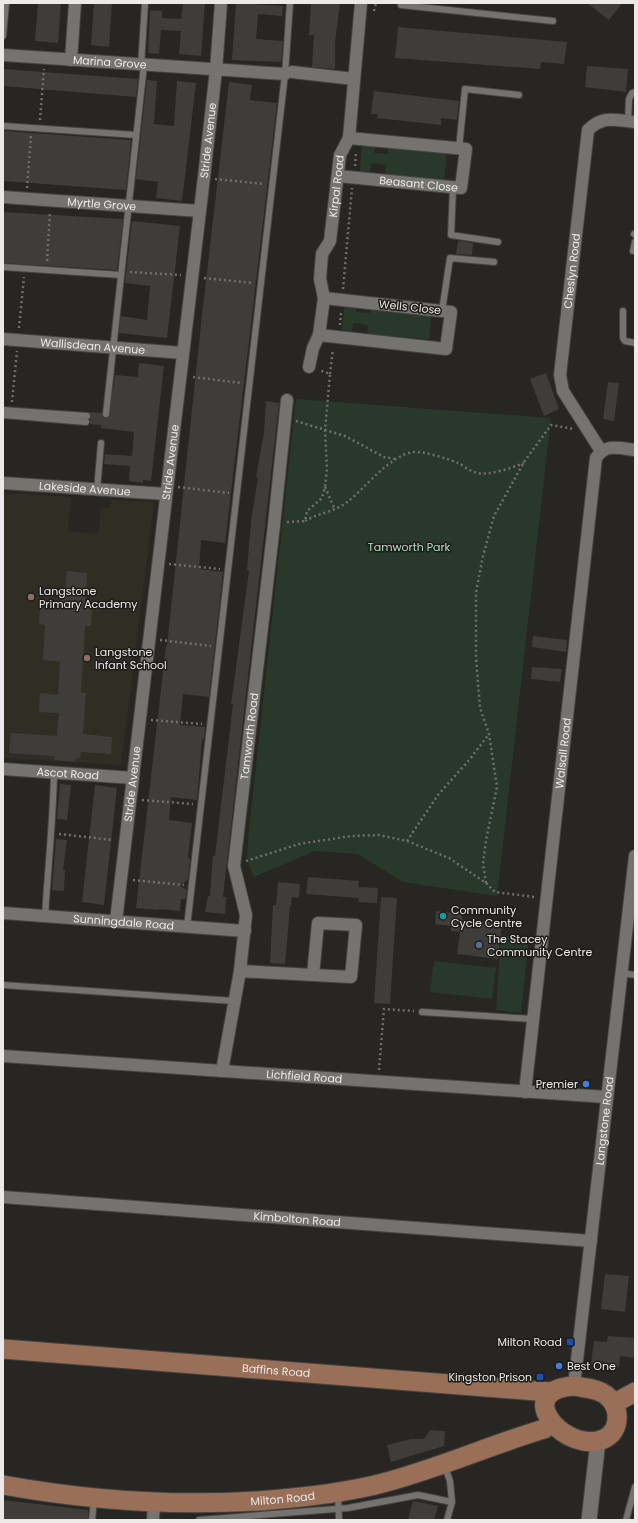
<svg xmlns="http://www.w3.org/2000/svg" width="638" height="1523" font-family="Poppins,sans-serif">
<rect width="100%" height="100%" fill="#272622"/>
<polygon fill="#302e24" points="3,493 71,497 68,531 98,534 101,508 110,508 111,500 154,502 121,765 3,758"/>
<g fill="#28392c">
<polygon points="362,143 375,144 374,153 388,154 388,146 447,152 444,180 385,174 386,165 371,163 370,172 360,171"/>
<polygon points="345,302 357,304 356,312 370,313 371,306 432,311 429,339 367,334 368,325 353,323 352,331 342,330"/>
<polygon points="296,399 551,418 497,896 403,882 358,854 315,851 254,877 247,860 248,840"/>
<polygon points="501,935 529,938 521,1013 496,1010"/>
<polygon points="434,961 496,968 492,999 430,992"/>
</g>
<g fill="#3e3d39">
<polygon points="38,3 61,3 58,43 35,41"/>
<polygon points="94,3 112,3 109,47 91,45"/>
<polygon points="183,3 205,3 201,56 179,54 181,31 161,30 159,54 148,53 150,10 162,11 162,18 181,19"/>
<polygon points="236,3 283,6 282,16 258,14 256,39 283,41 281,62 232,60"/>
<polygon points="311,3 340,3 335,42 335,69 312,67 314,35 309,35"/>
<polygon points="587,3 622,3 609,20"/>
<polygon points="398,27 567,42 564,64 541,62 540,69 395,58"/>
<polygon points="587,66 628,69 626,92 585,87"/>
<polygon points="3,69 138,79 136,97 3,86"/>
<polygon points="147,80 157,81 154,124 174,126 177,81 196,83 182,201 156,198 158,182 136,179"/>
<polygon points="229,82 252,85 250,100 277,103 225,543 201,540 199,569 223,572 209,697 183,694 180,725 205,727 204,738 202,740 197,800 171,797 169,820 192,823 188,858 190,859 188,879 180,886 187,890 186,899 181,899 180,911 158,909 158,910 136,908 166,646 167,646 202,315"/>
<polygon points="374,91 459,101 457,120 441,118 441,125 377,118 378,114 371,114"/>
<polygon points="3,131 131,140 126,190 3,181"/>
<polygon points="3,212 123,219 117,270 3,263"/>
<polygon points="132,221 180,226 167,338 119,333 121,316 147,320 150,286 125,283"/>
<polygon points="458,241 473,243 472,255 456,254"/>
<polygon points="139,363 164,366 151,481 143,480 143,483 129,481 130,466 104,464 105,454 132,456 134,432 101,428 101,425 90,424 90,420 91,416 90,412 102,413 105,418 109,417 115,375 138,377"/>
<polygon points="546,373 559,409 544,416 530,379"/>
<polygon points="608,382 619,383 614,421 603,419"/>
<polygon points="266,401 279,403 223,897 226,897 225,914 205,912 208,896 210,896 213,855 215,856 233,704 231,704 249,571 247,570 251,521 258,478 256,477 264,432"/>
<polygon points="67,571 87,573 85,608 92,608 91,626 85,626 81,693 86,693 83,734 112,737 111,754 81,752 80,758 76,758 75,762 54,760 55,756 9,753 11,733 57,736 59,713 39,712 40,693 58,695 60,662 43,660 45,625 39,624 40,608 57,609 57,606 60,606 61,589 65,590"/>
<polygon points="533,636 567,640 566,652 532,647"/>
<polygon points="532,667 562,669 560,682 531,679"/>
<polygon points="60,784 71,785 67,820 57,819"/>
<polygon points="95,785 117,788 104,905 82,902"/>
<polygon points="56,839 67,840 63,870 65,870 64,890 61,891 52,890"/>
<polygon points="308,877 359,881 358,887 378,888 377,903 358,902 359,898 306,894"/>
<polygon points="278,882 300,884 299,898 292,897 291,906 290,906 285,964 270,963 273,905 276,905"/>
<polygon points="381,897 397,898 390,1004 374,1003"/>
<polygon points="436,911 462,914 462,919 502,924 498,959 457,954 460,932 451,931 451,926 435,924"/>
<polygon points="605,1274 629,1276 625,1312 601,1309"/>
<polygon points="608,1336 635,1338 635,1358 620,1356 619,1367 591,1364 594,1341 607,1342"/>
<polygon points="430,1430 445,1431 444,1446 391,1462 387,1445 411,1439 424,1439"/>
<polygon points="3,1500 88,1510 88,1520 3,1520"/>
<polygon points="413,1501 438,1506 434,1520 408,1520"/>
</g>
<g fill="none" stroke-linecap="round" stroke-linejoin="round">
<g stroke="#454441" stroke-width="8">
<g id="service">
<polyline points="401,3 401,5 553,21"/>
<polyline points="3,36 6,3"/>
<polyline points="141,65 145,3"/>
<polyline points="628,121 629,99 632,93 635,92"/>
<polyline points="3,126 136,135"/>
<polyline points="459,148 465,89 519,95"/>
<polyline points="453,188 451,235 498,242"/>
<polyline points="634,234 635,235"/>
<polyline points="633,251 635,242"/>
<polyline points="3,267 121,275"/>
<polyline points="442,311 450,258 494,262"/>
<polyline points="623,311 623,338 625,341 635,343"/>
<polyline points="3,410 87,416"/>
<polyline points="106,414 144,65"/>
<polyline points="3,415 86,422"/>
<polyline points="97,490 101,443"/>
<path d="M45 916C48 868 53 821 54 773"/>
<polyline points="187,927 285,74 290,3"/>
<polyline points="621,973 635,975"/>
<polyline points="3,985 234,1001"/>
<polyline points="422,1012 533,1019"/>
<polyline points="338,1494 339,1520"/>
<polyline points="92,1520 94,1500"/>
<polyline points="199,1520 348,1508 418,1495 452,1502 450,1481 445,1467"/>
<polyline points="447,1520 452,1502"/>
<polyline points="626,1520 635,1487"/>
</g>
</g>
<g stroke="#454441" stroke-width="14">
<g id="minor">
<path id="s1" d="M3 55 285 74"/>
<polyline points="71,60 75,3"/>
<polyline points="292,72 354,79"/>
<path id="s2" d="M338 176 461 188 466 149 349 138"/>
<path id="s3" d="M3 197 200 211"/>
<polyline points="319,335 446,349 451,312 324,298"/>
<path id="s4" d="M3 339 183 353"/>
<path id="s5" d="M309 367 313 348 319 335 324 298 320 279 322 254 330 241 340 155 349 138 361 3"/>
<path id="s6" d="M601 451 563 391 560 375 588 130C603 115 615 120 635 122"/>
<path id="s7" d="M3 483 166 494"/>
<path id="s8" d="M3 769 133 778"/>
<path id="s9" d="M3 913 245 931"/>
<path id="s10" d="M116 921 204 177 216 70 221 3"/>
<polyline points="240,971 313,975 318,923 356,925 351,977 313,975"/>
<path id="s11" d="M3 1056 606 1097"/>
<path id="s12" d="M222 1071 240 971 246 915 234 866 274 525 287 400"/>
<path id="s13" d="M525 1092 596 458C606 443 619 448 635 450"/>
<path id="s14" d="M3 1197 591 1241"/>
<path id="s15" d="M574 1386 635 856"/>
<polyline points="153,1520 154,1503"/>
</g>
</g>
<g stroke="#454441" stroke-width="17">
<polyline id="tertiary" points="589,1520 598,1441"/>
</g>
<g stroke="#454441" stroke-width="21">
<g id="primary">
<path id="s16" d="M3 1349 550 1392"/>
<path d="M574 1386C584 1388 597 1388 606 1395 623 1408 621 1437 597 1441 559 1448 514 1390 574 1386Z"/>
<polyline points="615,1403 635,1392"/>
<path id="s17" d="M3 1485C92 1501 181 1507 271 1500 306 1497 341 1493 375 1485 433 1471 487 1446 544 1429L552 1423"/>
</g>
</g>
<g stroke="#706f6c" stroke-width="2.5" stroke-dasharray="2 3" stroke-linecap="butt">
<polyline points="374,11 376,3"/>
<polyline points="40,120 44,69"/>
<polyline points="355,166 356,153"/>
<polyline points="215,179 264,184"/>
<polyline points="27,188 31,135"/>
<polyline points="47,261 50,212"/>
<polyline points="130,272 181,275"/>
<polyline points="204,278 253,283"/>
<polyline points="343,289 352,188"/>
<polyline points="340,325 341,312"/>
<polyline points="19,328 24,277"/>
<polyline points="330,374 333,349"/>
<polyline points="193,377 241,383"/>
<polyline points="12,402 17,351"/>
<polyline points="296,421 345,436 384,457 395,459"/>
<polyline points="178,487 229,493"/>
<polyline points="325,487 335,510"/>
<path d="M305 521C318 513 334 512 346 503 365 489 389 455 414 452 424 451 448 459 458 463 463 465 468 470 474 472 487 477 511 468 524 463"/>
<polyline points="287,522 305,521 307,511 322,498 325,487 327,468 325,430 330,374 319,370"/>
<polyline points="169,564 220,569"/>
<polyline points="160,640 211,646"/>
<polyline points="151,720 202,724"/>
<polyline points="142,800 193,804"/>
<polyline points="59,834 113,840"/>
<polyline points="407,841 438,795 470,759 489,734"/>
<polyline points="246,861 299,844 352,836 379,835 407,841 449,858 486,883 495,892 535,897"/>
<polyline points="133,880 184,885"/>
<polyline points="486,883 483,864 486,840 497,787 489,734 480,708 476,658 476,592 483,556 494,516 524,462 551,425 574,429"/>
<polyline points="379,1070 384,1009 414,1011"/>
</g>
<use href="#service" stroke="#74736f" stroke-width="6"/>
<use href="#minor" stroke="#74736f" stroke-width="12"/>
<use href="#tertiary" stroke="#74736f" stroke-width="15"/>
<use href="#primary" stroke="#9a6f58" stroke-width="19"/>
</g>
<g fill="#8d6e63" stroke="#1d1c19" stroke-width="1.5">
<circle cx="31" cy="597" r="4"/>
<circle cx="87" cy="658" r="4"/>
</g>
<circle fill="#0f9aa8" stroke="#1d1c19" stroke-width="1.5" cx="443" cy="916" r="4"/>
<circle fill="#5c6f8a" stroke="#1d1c19" stroke-width="1.5" cx="479" cy="945" r="4"/>
<g fill="#3f7fe0" stroke="#1d1c19" stroke-width="1.5">
<circle cx="586" cy="1084" r="4"/>
<circle cx="559" cy="1366" r="4"/>
</g>
<g fill="#1a4fb4" stroke="#1d1c19" stroke-width="1.5">
<rect x="566" y="1338" width="8" height="8" rx="2"/>
<rect x="536" y="1373" width="8" height="8" rx="2"/>
</g>
<g text-anchor="middle" dominant-baseline="central" stroke-width="3" stroke-linejoin="round" paint-order="stroke">
<g font-size="11" fill="#ebeae8" stroke="#1d1c19">
<text stroke="none"><textPath href="#s1" startOffset="107">Marina Grove</textPath></text>
<text stroke="none"><textPath href="#s10" startOffset="786">Stride Avenue</textPath></text>
<text stroke="none"><textPath href="#s2" startOffset="81">Beasant Close</textPath></text>
<text stroke="none"><textPath href="#s5" startOffset="186">Kirpal Road</textPath></text>
<text stroke="none"><textPath href="#s3" startOffset="99">Myrtle Grove</textPath></text>
<text stroke="none"><textPath href="#s6" startOffset="192">Cheslyn Road</textPath></text>
<text transform="translate(410 307) rotate(6)">Wells Close</text>
<text stroke="none"><textPath href="#s4" startOffset="90">Wallisdean Avenue</textPath></text>
<text stroke="none"><textPath href="#s10" startOffset="462">Stride Avenue</textPath></text>
<text stroke="none"><textPath href="#s7" startOffset="82">Lakeside Avenue</textPath></text>
<text stroke="none"><textPath href="#s12" startOffset="339">Tamworth Road</textPath></text>
<text stroke="none"><textPath href="#s13" startOffset="341">Walsall Road</textPath></text>
<text stroke="none"><textPath href="#s8" startOffset="65">Ascot Road</textPath></text>
<text stroke="none"><textPath href="#s10" startOffset="138">Stride Avenue</textPath></text>
<text stroke="none"><textPath href="#s9" startOffset="121">Sunningdale Road</textPath></text>
<text stroke="none"><textPath href="#s11" startOffset="302">Lichfield Road</textPath></text>
<text stroke="none"><textPath href="#s15" startOffset="267">Langstone Road</textPath></text>
<text stroke="none"><textPath href="#s14" startOffset="295">Kimbolton Road</textPath></text>
<text stroke="none"><textPath href="#s16" startOffset="274">Baffins Road</textPath></text>
<text stroke="none"><textPath href="#s17" startOffset="281">Milton Road</textPath></text>
</g>
<g font-size="11" fill="#ade1ba" stroke="#1d1c19">
<text x="409" y="547">Tamworth Park</text>
</g>
<g font-size="11" fill="#ebeae8" stroke="#1d1c19" text-anchor="start">
<text x="39" y="591">Langstone<tspan x="39" dy="13">Primary Academy</tspan></text>
<text x="95" y="652">Langstone<tspan x="95" dy="13">Infant School</tspan></text>
<text x="451" y="910">Community<tspan x="451" dy="13">Cycle Centre</tspan></text>
<text x="487" y="939">The Stacey<tspan x="487" dy="13">Community Centre</tspan></text>
<text x="578" y="1084" text-anchor="end">Premier</text>
<text x="562" y="1342" text-anchor="end">Milton Road</text>
<text x="567" y="1366">Best One</text>
<text x="532" y="1377" text-anchor="end">Kingston Prison</text>
</g>
</g>
<rect width="638" height="1523" fill="none" stroke="#ebeae8" stroke-width="8"/>
</svg>
